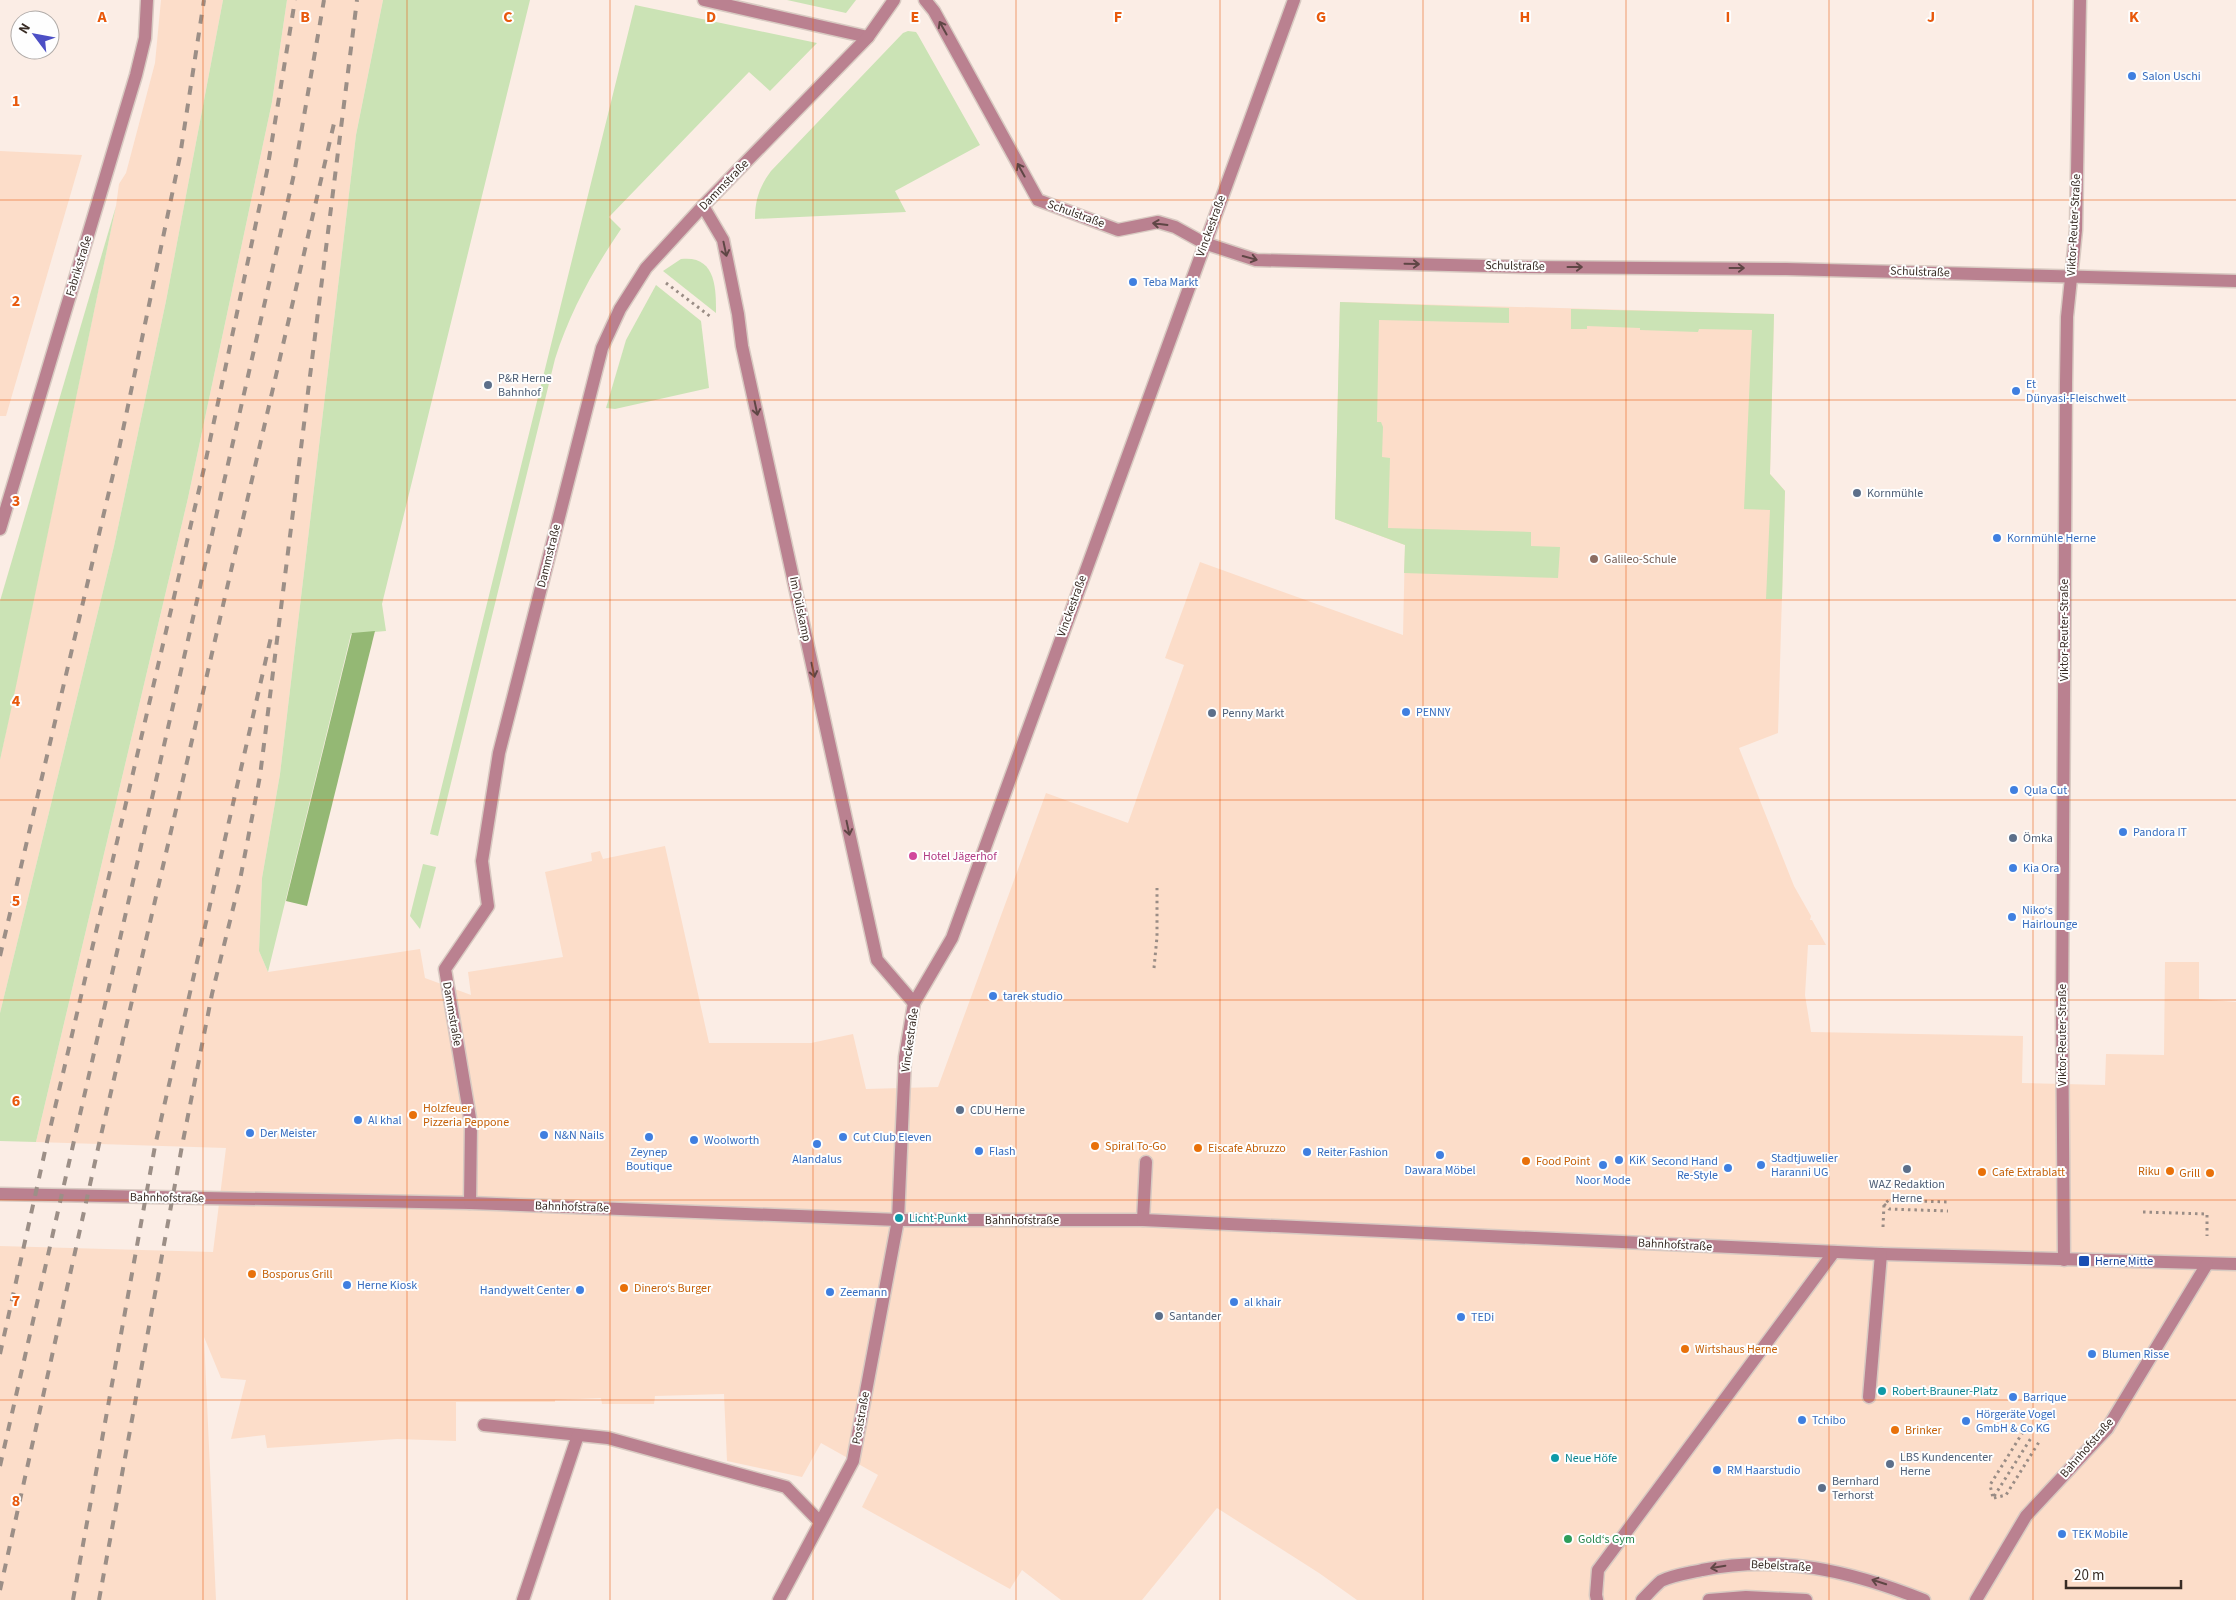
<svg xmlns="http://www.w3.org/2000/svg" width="2236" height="1600" font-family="'Source Sans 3',sans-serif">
<rect width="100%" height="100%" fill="#fbede5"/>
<g fill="#fcddc9">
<polygon points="161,0 223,0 166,301 114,546 0,1013 0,760 116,206 119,184 126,173 155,63"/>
<polygon points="287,0 383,0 356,135 280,774 262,878 259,951 268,972 420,949 425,978 471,995 468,972 563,957 545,872 592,861 591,853 600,851 603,859 665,846 709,1043 811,1043 853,1034 866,1089 938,1087 1046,793 1128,823 1184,665 1165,658 1200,562 1403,635 1405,545 1335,519 1340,302 1774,314 1770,474 1785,491 1778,733 1739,748 1794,886 1811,916 1810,920 1812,920 1826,945 1808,945 1805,995 1811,1032 2023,1036 2022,1083 2105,1085 2106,1054 2164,1055 2165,962 2199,962 2199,999 2236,1002 2236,1600 1357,1600 1319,1573 1217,1508 1142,1600 1061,1600 1022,1570 1010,1589 862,1507 878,1475 821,1443 802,1477 727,1461 724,1394 655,1396 654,1404 602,1404 601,1398 555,1400 555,1402 456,1402 456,1441 397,1439 267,1448 265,1435 231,1439 246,1380 221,1378 204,1337 216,1600 0,1600 0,1246 213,1252 226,1148 36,1142 188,498 272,102"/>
<polygon points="0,151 82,155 6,416 0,416"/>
</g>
<g fill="#cbe3b5">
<polygon points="223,0 287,0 272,102 188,498 36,1142 0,1141 0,1013 114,546 166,301"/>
<polygon points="383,0 530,0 382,604 386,631 351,634 268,972 259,951 262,878 280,774 356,135"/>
<polygon points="787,0 856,0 846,13"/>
<path d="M635 5 817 43 770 91 749 72 609 217 621 229C593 270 570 312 555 359L438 836 430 834Z"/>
<path d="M908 31 916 32 918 35 980 145 895 191 906 212 755 219C755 199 760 186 771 171L903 33Z"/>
<polygon points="116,206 11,710 0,760 0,601"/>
<path d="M681 259C716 255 716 288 716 313L663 271Z"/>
<polygon points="656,285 701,321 709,388 615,409 606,408 626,340"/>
<polygon points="1340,302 1509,308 1509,323 1379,320 1377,422 1381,422 1383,427 1382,457 1390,458 1388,528 1531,532 1531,546 1560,547 1558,578 1404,573 1405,545 1335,519"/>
<polygon points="1571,309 1774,314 1770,474 1785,491 1782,599 1766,599 1770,510 1744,509 1752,330 1699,329 1698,332 1640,330 1640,328 1587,326 1587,329 1571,329"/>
<polygon points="423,864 436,867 420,929 410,916"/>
</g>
<polygon fill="#94b874" points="375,631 307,906 286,901 352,633"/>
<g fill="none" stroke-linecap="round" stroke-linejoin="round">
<g stroke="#d8cac2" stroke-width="15">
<g id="minor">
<polyline points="704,0 868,37"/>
<polyline points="925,0 934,11 1038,200 1118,230 1158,222 1175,227 1204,243 1256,260 1525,267 1786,269 2236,281"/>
<polyline points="703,206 723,240 738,314 742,346 877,960 914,1003"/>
<polyline points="0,529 136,75 145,38 147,0"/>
<polyline points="0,1194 470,1203 898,1220 1143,1220 1881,1254 2236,1264"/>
<polyline points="470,1203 471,1124 445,969 488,906 482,861 499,753 602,348 620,309 646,268 703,206 868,37 894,0"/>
<polyline points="1143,1220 1146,1162"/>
<polyline points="2064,1260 2062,1013 2066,382 2067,317 2076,230 2080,0"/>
<polyline points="1869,1397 1881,1254"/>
<polyline points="484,1425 608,1438 786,1487 820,1522"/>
<polyline points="523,1600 578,1435"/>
<polyline points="779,1600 853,1461 898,1220 905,1057 914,1003 952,938 1294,0"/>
<polyline points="1597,1600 1596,1595 1598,1570 1834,1252"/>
<path d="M1642 1600C1648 1594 1655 1586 1661 1581 1673 1575 1689 1573 1702 1570 1780 1554 1851 1571 1924 1600"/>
<polyline points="1709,1600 1746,1597 1806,1600"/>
<polyline points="1976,1600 2026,1516 2107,1429 2207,1264"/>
</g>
</g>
<g stroke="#998c85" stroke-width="3" stroke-dasharray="2.5 4" stroke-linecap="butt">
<polyline points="666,283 711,317"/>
<polyline points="1154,968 1157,937 1157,888"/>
<polyline points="1884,1204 1889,1209 1948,1211"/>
<polyline points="2143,1212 2207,1214 2207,1236"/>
<polyline points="1883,1227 1884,1204 1889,1200 1949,1202"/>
<polyline points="2023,1432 1990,1485 1993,1498 2031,1438"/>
<polyline points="1994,1498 2006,1495 2039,1442"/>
</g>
<use href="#minor" stroke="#ba8190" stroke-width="12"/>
<g stroke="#9c8f87" stroke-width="4" stroke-dasharray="9 9" stroke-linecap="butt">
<polyline points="0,956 119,449 180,156 204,0"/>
<polyline points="0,1354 47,1142 205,464 267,171 295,0"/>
<polyline points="0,1466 294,174 324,0"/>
<polyline points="0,1590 99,1144 335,119"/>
<polyline points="73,1600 155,1146 271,637"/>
<polyline points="99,1600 182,1146 212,994 240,880 260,776 357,0"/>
</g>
</g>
<defs><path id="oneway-shaft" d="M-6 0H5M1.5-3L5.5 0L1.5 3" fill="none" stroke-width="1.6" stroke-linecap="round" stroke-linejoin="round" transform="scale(1.25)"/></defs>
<g stroke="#5f4645">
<use href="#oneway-shaft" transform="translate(943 28) rotate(-119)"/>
<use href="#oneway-shaft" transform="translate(1021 170) rotate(-119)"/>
<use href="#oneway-shaft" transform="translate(1160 224) rotate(-173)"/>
<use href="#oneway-shaft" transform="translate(725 249) rotate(78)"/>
<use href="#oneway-shaft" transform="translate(1250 258) rotate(15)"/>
<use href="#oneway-shaft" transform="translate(1412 264) rotate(1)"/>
<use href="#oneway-shaft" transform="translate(1575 267)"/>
<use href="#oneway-shaft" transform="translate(1737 268)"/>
<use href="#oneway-shaft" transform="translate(756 408) rotate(78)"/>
<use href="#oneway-shaft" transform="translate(813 670) rotate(78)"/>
<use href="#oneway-shaft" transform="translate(848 828) rotate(78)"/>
<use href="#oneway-shaft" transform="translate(1718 1567) rotate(170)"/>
<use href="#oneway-shaft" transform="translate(1879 1582) rotate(-162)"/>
</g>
<path fill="none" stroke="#e8590c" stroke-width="1" stroke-opacity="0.55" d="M203 0V1600M407 0V1600M610 0V1600M813 0V1600M1016 0V1600M1220 0V1600M1423 0V1600M1626 0V1600M1829 0V1600M2033 0V1600M0 200H2236M0 400H2236M0 600H2236M0 800H2236M0 1000H2236M0 1200H2236M0 1400H2236"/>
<g fill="#3f7fe0" stroke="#fefefe" stroke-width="2">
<circle cx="2132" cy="76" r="5"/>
<circle cx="1133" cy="282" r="5"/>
<circle cx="2016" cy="391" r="5"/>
<circle cx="1997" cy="538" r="5"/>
<circle cx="1406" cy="712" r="5"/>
<circle cx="2014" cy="790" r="5"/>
<circle cx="2123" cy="832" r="5"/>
<circle cx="2013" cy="868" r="5"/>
<circle cx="2012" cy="917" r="5"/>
<circle cx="993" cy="996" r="5"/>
<circle cx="358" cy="1120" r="5"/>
<circle cx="250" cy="1133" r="5"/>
<circle cx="544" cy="1135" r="5"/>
<circle cx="649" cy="1137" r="5"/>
<circle cx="843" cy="1137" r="5"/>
<circle cx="694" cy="1140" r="5"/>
<circle cx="817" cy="1144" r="5"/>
<circle cx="979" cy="1151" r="5"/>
<circle cx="1307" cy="1152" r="5"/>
<circle cx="1440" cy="1155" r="5"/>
<circle cx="1619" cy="1160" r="5"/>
<circle cx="1603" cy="1165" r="5"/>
<circle cx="1761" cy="1165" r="5"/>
<circle cx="1728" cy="1168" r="5"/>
<circle cx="347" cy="1285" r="5"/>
<circle cx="580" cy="1290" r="5"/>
<circle cx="830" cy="1292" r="5"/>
<circle cx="1234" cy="1302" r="5"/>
<circle cx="1461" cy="1317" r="5"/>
<circle cx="2092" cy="1354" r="5"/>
<circle cx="2013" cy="1397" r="5"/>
<circle cx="1802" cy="1420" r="5"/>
<circle cx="1966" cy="1421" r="5"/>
<circle cx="1717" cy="1470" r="5"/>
<circle cx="2062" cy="1534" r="5"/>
</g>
<g fill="#5c6f8a" stroke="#fefefe" stroke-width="2">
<circle cx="488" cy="385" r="5"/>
<circle cx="1857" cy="493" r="5"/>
<circle cx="1212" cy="713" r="5"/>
<circle cx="2013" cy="838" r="5"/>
<circle cx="960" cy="1110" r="5"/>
<circle cx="1907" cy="1169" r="5"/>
<circle cx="1159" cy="1316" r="5"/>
<circle cx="1890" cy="1464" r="5"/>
<circle cx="1822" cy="1488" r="5"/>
</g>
<circle fill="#8d6e63" stroke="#fefefe" stroke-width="2" cx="1594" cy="559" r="5"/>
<circle fill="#d1479c" stroke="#fefefe" stroke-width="2" cx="913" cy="856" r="5"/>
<g fill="#e8710a" stroke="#fefefe" stroke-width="2">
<circle cx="413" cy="1115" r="5"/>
<circle cx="1095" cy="1146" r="5"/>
<circle cx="1198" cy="1148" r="5"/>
<circle cx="1526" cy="1161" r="5"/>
<circle cx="2170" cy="1171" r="5"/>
<circle cx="1982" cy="1172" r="5"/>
<circle cx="2210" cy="1173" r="5"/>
<circle cx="252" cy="1274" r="5"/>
<circle cx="624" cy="1288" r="5"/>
<circle cx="1685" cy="1349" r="5"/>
<circle cx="1895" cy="1430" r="5"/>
</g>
<g fill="#0f9aa8" stroke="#fefefe" stroke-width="2">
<circle cx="899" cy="1218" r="5"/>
<circle cx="1882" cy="1391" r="5"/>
<circle cx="1555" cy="1458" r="5"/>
</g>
<rect fill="#1a4fb4" stroke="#fefefe" stroke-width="2" x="2078" y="1255" width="12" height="12" rx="2.5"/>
<circle fill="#2e9e5b" stroke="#fefefe" stroke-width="2" cx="1568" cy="1539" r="5"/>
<g text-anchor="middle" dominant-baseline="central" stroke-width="4" stroke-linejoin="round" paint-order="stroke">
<g font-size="12" fill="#366cbe" stroke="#fefefe" text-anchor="start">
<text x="2142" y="76">Salon Uschi</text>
<text x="1143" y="282">Teba Markt</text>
<text x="2026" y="384">Et<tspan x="2026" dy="14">Dünyasi-Fleischwelt</tspan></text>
<text x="2007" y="538">Kornmühle Herne</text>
<text x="1416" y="712">PENNY</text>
<text x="2024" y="790">Qula Cut</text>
<text x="2133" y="832">Pandora IT</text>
<text x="2023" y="868">Kia Ora</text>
<text x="2022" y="910">Niko‘s<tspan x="2022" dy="14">Hairlounge</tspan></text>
<text x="1003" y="996">tarek studio</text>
<text x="368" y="1120">Al khal</text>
<text x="260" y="1133">Der Meister</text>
<text x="554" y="1135">N&amp;N Nails</text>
<text x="853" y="1137">Cut Club Eleven</text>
<text x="704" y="1140">Woolworth</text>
<text x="989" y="1151">Flash</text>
<text x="649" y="1152" text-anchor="middle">Zeynep<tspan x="649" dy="14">Boutique</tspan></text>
<text x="1317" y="1152">Reiter Fashion</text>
<text x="1771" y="1158">Stadtjuwelier<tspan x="1771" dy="14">Haranni UG</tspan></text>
<text x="817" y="1159" text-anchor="middle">Alandalus</text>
<text x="1629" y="1160">KiK</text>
<text x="1718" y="1161" text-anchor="end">Second Hand<tspan x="1718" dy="14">Re-Style</tspan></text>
<text x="1440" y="1170" text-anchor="middle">Dawara Möbel</text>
<text x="1603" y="1180" text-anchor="middle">Noor Mode</text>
<text x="357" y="1285">Herne Kiosk</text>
<text x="570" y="1290" text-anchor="end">Handywelt Center</text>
<text x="840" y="1292">Zeemann</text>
<text x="1244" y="1302">al khair</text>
<text x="1471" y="1317">TEDi</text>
<text x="2102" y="1354">Blumen Risse</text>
<text x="2023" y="1397">Barrique</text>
<text x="1976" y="1414">Hörgeräte Vogel<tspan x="1976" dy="14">GmbH &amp; Co KG</tspan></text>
<text x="1812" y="1420">Tchibo</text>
<text x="1727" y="1470">RM Haarstudio</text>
<text x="2072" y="1534">TEK Mobile</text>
</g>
<g font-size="12" fill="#382c25" stroke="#fefefe">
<text transform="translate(724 185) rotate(-46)">Dammstraße</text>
<text transform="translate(1076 214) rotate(20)">Schulstraße</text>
<text transform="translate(2074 225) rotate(-87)">Viktor-Reuter-Straße</text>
<text transform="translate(1211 226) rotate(-70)">Vinckestraße</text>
<text transform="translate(79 266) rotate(-73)">Fabrikstraße</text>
<text transform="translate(1515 266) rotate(1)">Schulstraße</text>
<text transform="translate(1920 272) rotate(2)">Schulstraße</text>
<text transform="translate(549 556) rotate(-76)">Dammstraße</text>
<text transform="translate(1072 606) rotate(-70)">Vinckestraße</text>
<text transform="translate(800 609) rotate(78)">Im Dülskamp</text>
<text transform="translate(2064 630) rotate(-90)">Viktor-Reuter-Straße</text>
<text transform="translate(452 1014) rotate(80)">Dammstraße</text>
<text transform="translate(2062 1035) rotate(-90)">Viktor-Reuter-Straße</text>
<text transform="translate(910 1040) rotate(-82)">Vinckestraße</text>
<text transform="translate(167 1198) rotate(1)">Bahnhofstraße</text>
<text transform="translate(572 1207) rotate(2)">Bahnhofstraße</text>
<text x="1022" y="1220">Bahnhofstraße</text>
<text transform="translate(1675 1245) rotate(3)">Bahnhofstraße</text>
<text transform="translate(861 1418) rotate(-80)">Poststraße</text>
<text transform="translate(2087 1448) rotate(-49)">Bahnhofstraße</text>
<text transform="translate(1781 1566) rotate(3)">Bebelstraße</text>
</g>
<g font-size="12" fill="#4e5e75" stroke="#fefefe" text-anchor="start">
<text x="498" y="378">P&amp;R Herne<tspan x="498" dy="14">Bahnhof</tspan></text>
<text x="1867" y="493">Kornmühle</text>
<text x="1222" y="713">Penny Markt</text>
<text x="2023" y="838">Ömka</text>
<text x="970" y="1110">CDU Herne</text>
<text x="1907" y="1184" text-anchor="middle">WAZ Redaktion<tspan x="1907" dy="14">Herne</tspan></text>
<text x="1169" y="1316">Santander</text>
<text x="1900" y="1457">LBS Kundencenter<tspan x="1900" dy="14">Herne</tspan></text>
<text x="1832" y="1481">Bernhard<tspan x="1832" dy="14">Terhorst</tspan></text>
</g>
<g font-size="12" fill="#785e54" stroke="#fefefe" text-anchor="start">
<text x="1604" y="559">Galileo-Schule</text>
</g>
<g font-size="12" fill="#b23c85" stroke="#fefefe" text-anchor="start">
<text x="923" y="856">Hotel Jägerhof</text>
</g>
<g font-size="12" fill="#c56008" stroke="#fefefe" text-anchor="start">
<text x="423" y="1108">Holzfeuer<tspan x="423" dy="14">Pizzeria Peppone</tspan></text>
<text x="1105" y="1146">Spiral To-Go</text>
<text x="1208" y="1148">Eiscafe Abruzzo</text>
<text x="1536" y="1161">Food Point</text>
<text x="2160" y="1171" text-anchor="end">Riku</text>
<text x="1992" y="1172">Cafe Extrablatt</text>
<text x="2200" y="1173" text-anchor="end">Grill</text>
<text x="262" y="1274">Bosporus Grill</text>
<text x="634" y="1288">Dinero‘s Burger</text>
<text x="1695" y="1349">Wirtshaus Herne</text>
<text x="1905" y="1430">Brinker</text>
</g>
<g font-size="12" fill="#0d838f" stroke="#fefefe" text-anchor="start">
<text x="909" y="1218">Licht-Punkt</text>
<text x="1892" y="1391">Robert-Brauner-Platz</text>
<text x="1565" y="1458">Neue Höfe</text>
</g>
<g font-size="12" fill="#164399" stroke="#fefefe" text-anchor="start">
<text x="2095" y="1261">Herne Mitte</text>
</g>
<g font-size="12" fill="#27864d" stroke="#fefefe" text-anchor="start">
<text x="1578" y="1539">Gold‘s Gym</text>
</g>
</g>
<g font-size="16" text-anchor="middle" font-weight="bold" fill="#e8590c" stroke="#fefefe" stroke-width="4" stroke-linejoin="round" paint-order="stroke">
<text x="102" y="22">A</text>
<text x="305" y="22">B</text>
<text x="508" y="22">C</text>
<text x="711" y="22">D</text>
<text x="915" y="22">E</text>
<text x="1118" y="22">F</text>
<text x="1321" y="22">G</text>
<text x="1525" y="22">H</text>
<text x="1728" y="22">I</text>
<text x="1931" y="22">J</text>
<text x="2134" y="22">K</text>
<text x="16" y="106">1</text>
<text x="16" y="306">2</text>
<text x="16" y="506">3</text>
<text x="16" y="706">4</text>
<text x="16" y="906">5</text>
<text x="16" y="1106">6</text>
<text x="16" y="1306">7</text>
<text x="16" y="1506">8</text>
</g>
<g transform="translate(35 35) rotate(302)"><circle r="24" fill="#fefefe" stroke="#afaaa7"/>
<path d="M0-4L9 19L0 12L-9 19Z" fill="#4c4fc5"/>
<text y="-8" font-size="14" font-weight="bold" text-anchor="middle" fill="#382c25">N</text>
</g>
<path d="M2066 1580v8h115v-8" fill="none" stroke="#382c25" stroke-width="2.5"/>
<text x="2074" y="1580" font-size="15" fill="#382c25" stroke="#fefefe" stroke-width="4" paint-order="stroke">20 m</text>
</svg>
